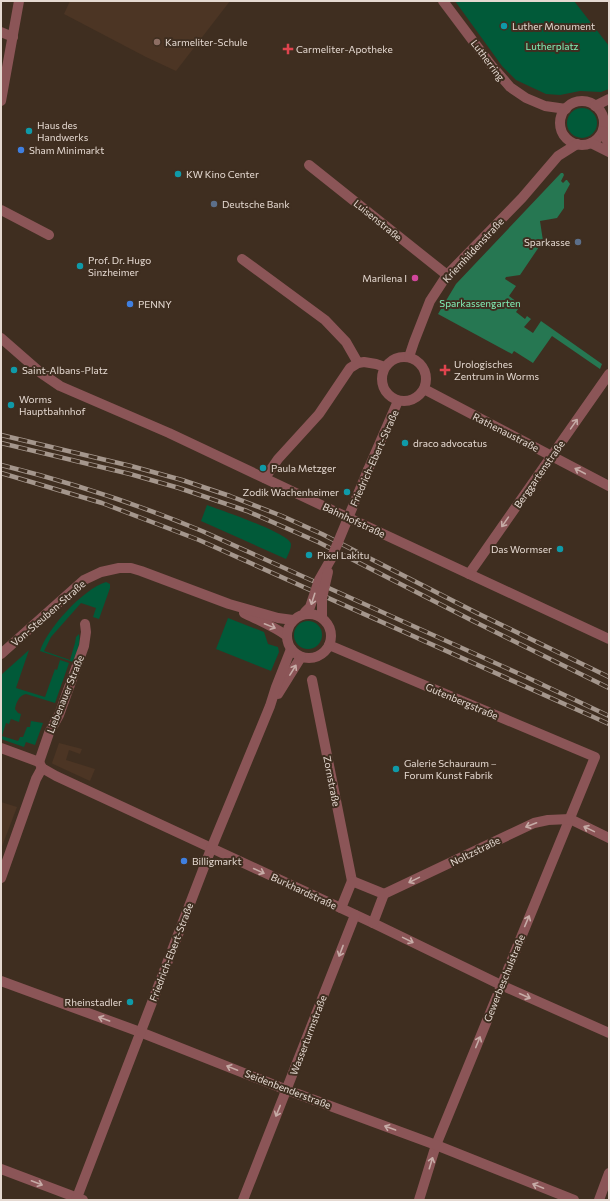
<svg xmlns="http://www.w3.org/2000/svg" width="610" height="1201" font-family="Commissioner,sans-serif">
<rect width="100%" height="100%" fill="#3f2e20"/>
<g fill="#4c3524">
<polygon points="70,1 230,1 176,71 146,57 64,14"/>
<polygon points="59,743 82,749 80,754 69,750 66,760 95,769 90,781 53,764 52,763"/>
<polygon points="1,802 17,807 1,849"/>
</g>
<g fill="#015a39">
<polygon points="455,1 574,1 609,46 609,89 601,92 580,91 560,95 546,94 516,80 502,66"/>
<circle cx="582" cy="123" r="15"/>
<path d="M207 505C220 510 289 533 291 544 291 549 288 555 286 559L201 521Z"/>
<path d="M106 582 110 584V588L99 619 93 617 96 608 81 603 51 637 44 651 70 660 75 643 76 637 79 634C81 644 76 653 73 662L40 651C47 629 83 589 106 582Z"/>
<polygon points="228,618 264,632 268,644 278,647 279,652 271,671 216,649"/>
<circle cx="308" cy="635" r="14"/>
<path d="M29 650 16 688 45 697 55 669 57 670 60 660 69 663 55 703 26 694C19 695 16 703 15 709L18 713 21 714 19 722 11 719 9 724 6 723 2 736 18 741 20 737H23L27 727H30L31 721 43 723 35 745 26 742 24 747 1 739V675Z"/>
</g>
<polygon fill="#267752" points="561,173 563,173 564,175 561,181 563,183 566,180 567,180 570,184 564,195 564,208 557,218 540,221 543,241 520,275 506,277 505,279 516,286 509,296 521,305 516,312 525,319 527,316 531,319 524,327 533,333 541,321 602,364 600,369 552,336 533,363 514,351 512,354 438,314 456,284"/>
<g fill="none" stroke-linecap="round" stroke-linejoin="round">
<g stroke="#8b5557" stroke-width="10">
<polyline points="1,32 13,37"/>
<polyline points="309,165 447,275"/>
<polyline points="1,210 49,235"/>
<polyline points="242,259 325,320 346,342 358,363"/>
<polyline points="424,389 609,486"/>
<polyline points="469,574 609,374"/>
<polyline points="329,645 595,757 436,1145 419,1200"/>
<polyline points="312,680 352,881"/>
<polyline points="1,748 39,762 42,768 56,776 373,923 501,985 609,1033"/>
<polyline points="39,762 49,733 59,715 84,646 86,632 85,624"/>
<polyline points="1,878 36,779 42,768"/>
<polyline points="384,894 534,823 548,820 570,819 609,838"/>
<polyline points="341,908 352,881 384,894 373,923"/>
<polyline points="1,981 140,1032 287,1090 436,1145 574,1200"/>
<polyline points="1,1169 83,1200"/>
<polyline points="243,1200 355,915"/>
</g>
<g stroke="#8b5557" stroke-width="10">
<polyline points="443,1 491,65 510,87 526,98 545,106 566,109"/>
<polyline points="1,101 19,1"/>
<circle cx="582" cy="123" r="22"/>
<polyline points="595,106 609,99"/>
<polyline points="603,131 609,146"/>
<polyline points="591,143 609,152"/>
<polyline points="1,338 41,373 60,386 169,433 336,512 609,639"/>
<circle cx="404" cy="379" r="22"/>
<polyline points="409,357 414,342 430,301 447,275 522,198 558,156 577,144"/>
<polyline points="368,470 398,401"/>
<polyline points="265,478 278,459 319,414 350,368 358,363 364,362 376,364 385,367"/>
<path d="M244 613C258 620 275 627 287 636"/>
<circle cx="309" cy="636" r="22"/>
<polyline points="1,654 84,580 101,572 119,568 131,568 141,571 229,604 278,618 293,620"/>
<polyline points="278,694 301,657"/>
<polyline points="76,1200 211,849 270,706 276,687 291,649"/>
<polyline points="599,1200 609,1173"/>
</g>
<g stroke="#a4968c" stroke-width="4.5">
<g id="rail">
<polyline points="1,435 131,466 182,480 230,496 282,516 322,534 477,613 609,677"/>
<polyline points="1,443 130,474 179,488 247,511 318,542 473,621 609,688"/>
<path d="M1 465C70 482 137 504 202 531L522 675 609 716"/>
<polyline points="1,473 102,503 199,540 609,724"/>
</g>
</g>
<use href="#rail" stroke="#3f2e20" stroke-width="3" stroke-dasharray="9" stroke-linecap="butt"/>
<g stroke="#8b5557" stroke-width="10">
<polyline points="305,612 310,607 319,580 331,559 368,470"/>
<polyline points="322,618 322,598 328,572"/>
</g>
</g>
<defs><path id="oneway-shaft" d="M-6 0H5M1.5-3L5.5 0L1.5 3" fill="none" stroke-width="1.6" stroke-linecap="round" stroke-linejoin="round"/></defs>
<g stroke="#c6aba6">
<use href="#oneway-shaft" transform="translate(574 424) rotate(-55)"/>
<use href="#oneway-shaft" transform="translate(580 471) rotate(-152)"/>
<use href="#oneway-shaft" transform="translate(505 522) rotate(125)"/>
<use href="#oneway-shaft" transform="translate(313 599) rotate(108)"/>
<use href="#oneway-shaft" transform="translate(270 626) rotate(22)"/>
<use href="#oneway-shaft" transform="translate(293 670) rotate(-58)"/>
<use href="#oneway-shaft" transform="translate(531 825) rotate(159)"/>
<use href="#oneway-shaft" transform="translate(589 829) rotate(-154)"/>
<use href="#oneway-shaft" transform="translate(259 871) rotate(25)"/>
<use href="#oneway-shaft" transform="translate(414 880) rotate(154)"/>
<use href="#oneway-shaft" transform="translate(527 921) rotate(-67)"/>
<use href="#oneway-shaft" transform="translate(408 940) rotate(26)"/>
<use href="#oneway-shaft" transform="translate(341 951) rotate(111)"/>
<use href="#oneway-shaft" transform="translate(525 996) rotate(24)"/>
<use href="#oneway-shaft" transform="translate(104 1019) rotate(-160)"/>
<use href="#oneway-shaft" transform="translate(478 1042) rotate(-68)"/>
<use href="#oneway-shaft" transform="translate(232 1068) rotate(-158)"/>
<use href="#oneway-shaft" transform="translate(278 1111) rotate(112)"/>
<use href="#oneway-shaft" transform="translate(390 1128) rotate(-160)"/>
<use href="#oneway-shaft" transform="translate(431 1163) rotate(-73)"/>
<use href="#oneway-shaft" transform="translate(37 1183) rotate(21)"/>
<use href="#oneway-shaft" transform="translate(538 1186) rotate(-158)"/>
</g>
<g fill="#0f9aa8" stroke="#3f2e20" stroke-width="1.5">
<circle cx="504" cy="26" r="4"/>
<circle cx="29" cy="131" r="4"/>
<circle cx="178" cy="174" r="4"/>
<circle cx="80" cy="266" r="4"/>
<circle cx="14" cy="370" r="4"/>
<circle cx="11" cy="405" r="4"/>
<circle cx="405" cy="443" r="4"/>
<circle cx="263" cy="468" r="4"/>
<circle cx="347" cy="492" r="4"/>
<circle cx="560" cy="549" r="4"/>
<circle cx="309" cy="555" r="4"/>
<circle cx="396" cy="769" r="4"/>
<circle cx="130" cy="1002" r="4"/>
</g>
<circle fill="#8d6e63" stroke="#3f2e20" stroke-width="1.5" cx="157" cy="42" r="4"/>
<g fill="#e0444e" stroke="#3f2e20" stroke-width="1.5">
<path d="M286 43h4v4h4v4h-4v4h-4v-4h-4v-4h4z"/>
<path d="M443 364h4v4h4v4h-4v4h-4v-4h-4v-4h4z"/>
</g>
<g fill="#3f7fe0" stroke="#3f2e20" stroke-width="1.5">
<circle cx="21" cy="150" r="4"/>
<circle cx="130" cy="304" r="4"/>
<circle cx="184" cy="861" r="4"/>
</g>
<g fill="#5c6f8a" stroke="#3f2e20" stroke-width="1.5">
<circle cx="214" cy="204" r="4"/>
<circle cx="578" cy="242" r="4"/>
</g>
<circle fill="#d1479c" stroke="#3f2e20" stroke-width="1.5" cx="415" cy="278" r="4"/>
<g text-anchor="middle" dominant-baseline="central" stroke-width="4" stroke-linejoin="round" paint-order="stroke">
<g font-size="10" fill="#e5d9d1" stroke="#3f2e20" text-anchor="start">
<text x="512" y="26">Luther Monument</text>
<text x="165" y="42">Karmeliter-Schule</text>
<text x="296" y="49">Carmeliter-Apotheke</text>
<text x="37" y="125">Haus des<tspan x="37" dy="12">Handwerks</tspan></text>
<text x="29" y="150">Sham Minimarkt</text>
<text x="186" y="174">KW Kino Center</text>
<text x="222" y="204">Deutsche Bank</text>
<text x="570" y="242" text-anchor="end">Sparkasse</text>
<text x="88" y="260">Prof. Dr. Hugo<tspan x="88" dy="12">Sinzheimer</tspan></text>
<text x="407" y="278" text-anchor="end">Marilena I</text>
<text x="138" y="304">PENNY</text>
<text x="454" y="364">Urologisches<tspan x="454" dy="12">Zentrum in Worms</tspan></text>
<text x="22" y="370">Saint-Albans-Platz</text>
<text x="19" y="399">Worms<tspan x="19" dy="12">Hauptbahnhof</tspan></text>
<text x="413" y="443">draco advocatus</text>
<text x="271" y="468">Paula Metzger</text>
<text x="339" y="492" text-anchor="end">Zodik Wachenheimer</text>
<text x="552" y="549" text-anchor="end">Das Wormser</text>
<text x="317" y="555">Pixel Lakitu</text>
<text x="404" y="763">Galerie Schauraum –<tspan x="404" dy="12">Forum Kunst Fabrik</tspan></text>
<text x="192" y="861">Billigmarkt</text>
<text x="122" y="1002" text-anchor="end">Rheinstadler</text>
</g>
<g font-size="10" fill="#81eeb6" stroke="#3f2e20">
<text x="552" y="46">Lutherplatz</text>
<text x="480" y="303">Sparkassengarten</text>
</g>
<g font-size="10" fill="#e5d9d1" stroke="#3f2e20">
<text transform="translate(488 60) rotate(53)">Lutherring</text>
<text transform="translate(378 220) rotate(39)">Luisenstraße</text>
<text transform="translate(473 250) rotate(-47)">Kriemhildenstraße</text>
<text transform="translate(506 432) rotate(27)">Rathenaustraße</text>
<text transform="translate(374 458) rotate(-66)">Friedrich-Ebert-Straße</text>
<text transform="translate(539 474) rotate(-55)">Berggartenstraße</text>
<text transform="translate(354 520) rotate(25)">Bahnhofstraße</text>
<text transform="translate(48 613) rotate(-41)">Von-Steuben-Straße</text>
<text transform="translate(65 694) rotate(-68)">Liebenauer Straße</text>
<text transform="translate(462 701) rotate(23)">Gutenbergstraße</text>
<text transform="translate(332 781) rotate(79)">Zornstraße</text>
<text transform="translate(475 851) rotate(-26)">Noltzstraße</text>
<text transform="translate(304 891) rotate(25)">Burkhardstraße</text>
<text transform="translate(171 952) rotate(-69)">Friedrich-Ebert-Straße</text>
<text transform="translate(504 978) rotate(-68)">Gewerbeschulstraße</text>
<text transform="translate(308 1035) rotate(-69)">Wasserturmstraße</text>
<text transform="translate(288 1089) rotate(21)">Seidenbenderstraße</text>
</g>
</g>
<rect width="610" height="1201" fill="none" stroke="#e5d9d1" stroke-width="4"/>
</svg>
